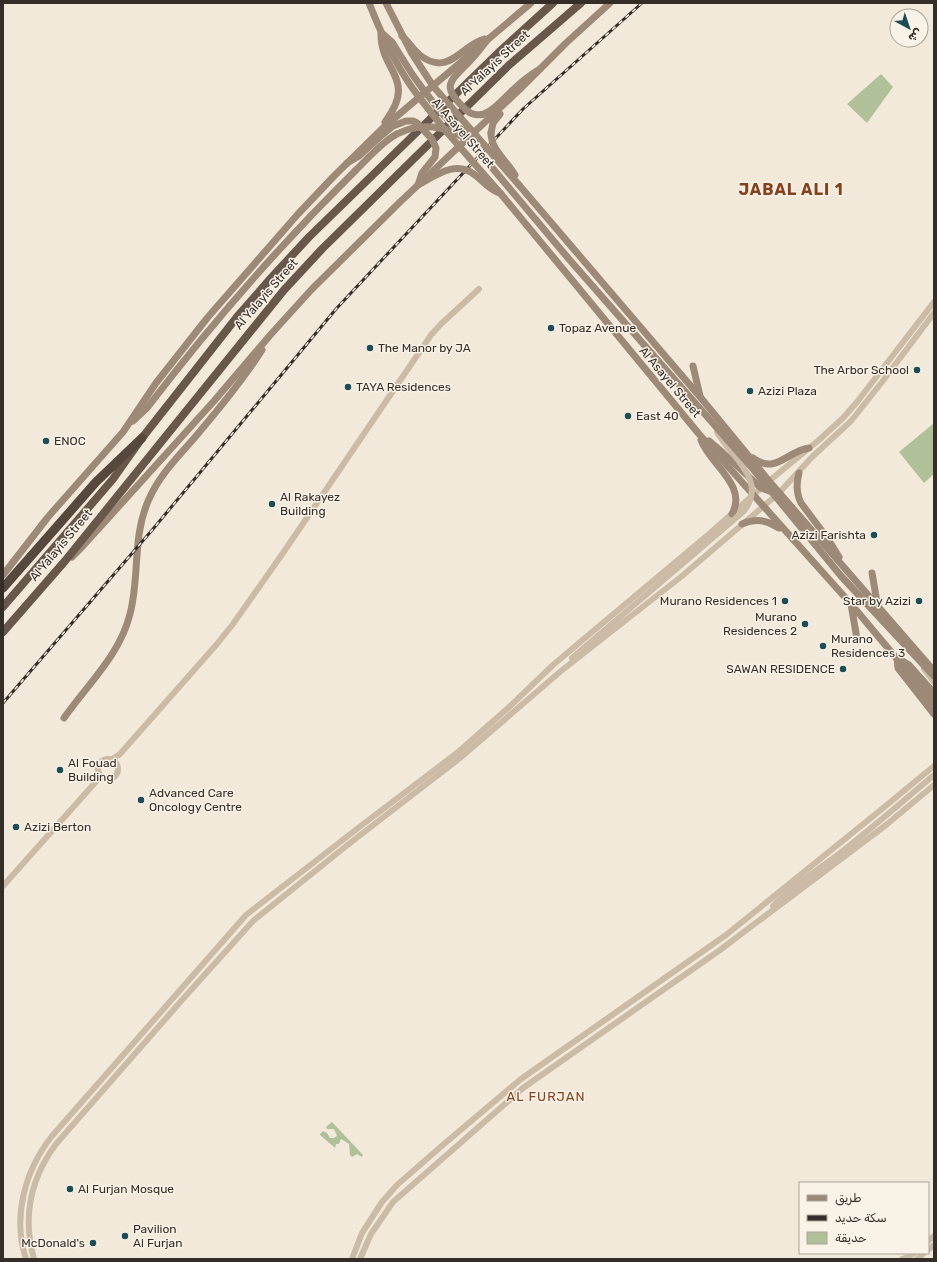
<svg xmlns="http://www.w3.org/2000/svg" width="937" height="1262" font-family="Rubik,'Noto Sans Arabic',sans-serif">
<rect width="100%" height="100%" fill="#f2e9da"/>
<g fill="#b0c19a">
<polygon points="881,74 893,87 867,123 847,104"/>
<polygon points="934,423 934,474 924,483 899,452"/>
<polygon points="332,1122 363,1155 362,1157 357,1154 352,1157 350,1155 349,1144 341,1139 339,1144 336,1144 335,1148 320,1135 320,1134 323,1131 327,1133 330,1138 334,1138 337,1136 334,1129 327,1129 326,1127"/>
</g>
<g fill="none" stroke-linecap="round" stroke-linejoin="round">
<g stroke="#cabaa6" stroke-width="6">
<polyline points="572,658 695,553"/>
<polyline points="924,669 934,682"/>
<circle cx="108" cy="769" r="10"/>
<polyline points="111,760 120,754 217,644 233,624 283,553 431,335 441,324 479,289"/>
<polyline points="3,886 101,776"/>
<path d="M773 906C792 886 818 870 840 853 872 828 903 801 934 775"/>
<polyline points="928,1241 934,1236"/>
<polyline points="928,1250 934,1245"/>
<path d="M26 1259C12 1217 25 1170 52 1136L246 915 362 825 457 753 507 709 553 665 579 643 709 534 769 481 819 440 843 418 857 402 934 302"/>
<path d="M34 1259C22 1216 30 1179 56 1144L182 1000 253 921 350 843 460 758 561 671 682 576 779 493 812 457 851 421 882 382 934 313"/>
<polyline points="352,1259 362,1233 382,1202 397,1185 444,1144 521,1079 726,935 877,813 934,766"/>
<polyline points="360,1259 371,1234 393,1202 523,1088 720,950 886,825 934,785"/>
<polyline points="902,1259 908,1257 914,1253"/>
<polyline points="917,1259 924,1253"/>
</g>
<g stroke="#9d8977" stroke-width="7">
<path d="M369 3C382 36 397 69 419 97"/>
<polyline points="386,3 411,52 433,86"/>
<path d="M381 33C380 72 418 78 385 122"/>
<polyline points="383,34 392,42 412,74 425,92"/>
<path d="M402 36C409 42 414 51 421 56 450 77 462 44 485 39"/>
<polyline points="491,133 493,123 500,114"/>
<polyline points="519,185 701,398 769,481 934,671"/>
<polyline points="501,194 699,434 851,604 934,703"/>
<polyline points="693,366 700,396"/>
<path d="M133 421 147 408C211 324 280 245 355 171"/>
<path d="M701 440C710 465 748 485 732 514"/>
<polyline points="709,441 722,452 761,488 775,493"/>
<path d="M753 458C776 475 787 451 809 448"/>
<path d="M799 473C796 484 796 493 801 503L828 539 839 557"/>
<path d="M742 524C757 518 766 520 779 528"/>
<polyline points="72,557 82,547 214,401 272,333 312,289 400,202 519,90 566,43 610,3"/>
<polyline points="872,573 877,602"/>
<polyline points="3,575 48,517 123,432 156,383 208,317 298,214 335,175 384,127 531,3"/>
<polyline points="851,604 857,639"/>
<polyline points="897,658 898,668 934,714"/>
<polyline points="899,659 909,665 934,693"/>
<path d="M64 718C87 685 120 655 130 614 140 576 132 536 149 499 160 474 179 456 196 436 219 409 243 380 262 350"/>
</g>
<g stroke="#68574b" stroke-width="8">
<polyline points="3,607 113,479 142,438 237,317 272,277 309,237 498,53 553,3"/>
<polyline points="3,632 65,561 284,290 322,249 508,66 581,3"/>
</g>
<polyline stroke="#57483e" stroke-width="9" points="3,588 96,482 142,438"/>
<g stroke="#352d27" stroke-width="3">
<polyline id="rail" points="3,703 153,529 336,309 523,109 642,3"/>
</g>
<use href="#rail" stroke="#f9f2e6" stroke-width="1.5" stroke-dasharray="4.5" stroke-linecap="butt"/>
<path stroke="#cabaa6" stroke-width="6" d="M695 553 744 511C768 480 731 457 717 432"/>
<g stroke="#9d8977" stroke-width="7">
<path d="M488 39C482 47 476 55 468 63 448 83 442 86 465 109 471 115 480 117 488 112 497 107 505 97 513 90 521 82 530 75 540 69"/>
<polyline points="433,86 519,185"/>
<path d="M425 92C439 109 450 129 473 133"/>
<polyline points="419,97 445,130 501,194"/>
<path d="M491 133C491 150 507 161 515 175"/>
<polyline points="347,163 359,156 382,135 393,126 406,121 413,121 417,123 432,139 436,148 435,157 422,173 418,185"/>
<path d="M355 171C366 160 377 148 389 139 415 120 450 124 473 145L568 258 753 469 841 576 934 676"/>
<path d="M418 185C435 176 456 159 475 175 483 181 488 188 497 192"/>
</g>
</g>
<g fill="#1c4d57" stroke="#f9f2e6" stroke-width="1.5">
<circle cx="551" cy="328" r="4"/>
<circle cx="370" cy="348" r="4"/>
<circle cx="917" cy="370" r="4"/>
<circle cx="348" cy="387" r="4"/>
<circle cx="750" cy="391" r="4"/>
<circle cx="628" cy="416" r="4"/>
<circle cx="46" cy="441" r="4"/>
<circle cx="272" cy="504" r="4"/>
<circle cx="874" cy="535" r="4"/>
<circle cx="785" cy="601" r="4"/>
<circle cx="919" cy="601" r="4"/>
<circle cx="805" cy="624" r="4"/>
<circle cx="823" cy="646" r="4"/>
<circle cx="843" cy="669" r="4"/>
<circle cx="60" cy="770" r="4"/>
<circle cx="141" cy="800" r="4"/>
<circle cx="16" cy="827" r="4"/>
<circle cx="70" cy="1189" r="4"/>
<circle cx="125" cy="1236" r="4"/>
<circle cx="93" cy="1243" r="4"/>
</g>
<g text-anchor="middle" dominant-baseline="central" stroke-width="3" stroke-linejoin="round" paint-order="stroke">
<g font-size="12" fill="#352d27" stroke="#f9f2e6">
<text transform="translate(495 63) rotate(-43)">Al Yalayis Street</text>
<text transform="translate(463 133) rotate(49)">Al Asayel Street</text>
<text transform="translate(266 294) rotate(-49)">Al Yalayis Street</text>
<text transform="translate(670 382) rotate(50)">Al Asayel Street</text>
<text transform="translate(61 545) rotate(-50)">Al Yalayis Street</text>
</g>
<g font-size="12" fill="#352d27" stroke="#f9f2e6" text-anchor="start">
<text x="559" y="328">Topaz Avenue</text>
<text x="378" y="348">The Manor by JA</text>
<text x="909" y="370" text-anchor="end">The Arbor School</text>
<text x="356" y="387">TAYA Residences</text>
<text x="758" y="391">Azizi Plaza</text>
<text x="636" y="416">East 40</text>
<text x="54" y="441">ENOC</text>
<text x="280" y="497">Al Rakayez<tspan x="280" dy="14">Building</tspan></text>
<text x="866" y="535" text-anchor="end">Azizi Farishta</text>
<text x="777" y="601" text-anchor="end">Murano Residences 1</text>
<text x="911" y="601" text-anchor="end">Star by Azizi</text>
<text x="797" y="617" text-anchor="end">Murano<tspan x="797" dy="14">Residences 2</tspan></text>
<text x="831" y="639">Murano<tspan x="831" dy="14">Residences 3</tspan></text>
<text x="835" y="669" text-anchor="end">SAWAN RESIDENCE</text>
<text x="68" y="763">Al Fouad<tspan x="68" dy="14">Building</tspan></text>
<text x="149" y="793">Advanced Care<tspan x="149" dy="14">Oncology Centre</tspan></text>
<text x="24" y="827">Azizi Berton</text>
<text x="78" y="1189">Al Furjan Mosque</text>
<text x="133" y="1229">Pavilion<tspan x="133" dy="14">Al Furjan</tspan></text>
<text x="85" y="1243" text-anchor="end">McDonald's</text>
</g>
<g font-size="13" letter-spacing="1" fill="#85421f" stroke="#f9f2e6">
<text x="546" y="1096">AL FURJAN</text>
</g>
<g font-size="16" font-weight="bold" letter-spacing="1" fill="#85421f" stroke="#f9f2e6">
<text x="791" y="189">JABAL ALI 1</text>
</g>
</g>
<rect width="937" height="1262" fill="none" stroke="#352d27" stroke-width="8"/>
<rect x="799" y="1182" width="130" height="72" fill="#f9f2e6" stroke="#aba39a"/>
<rect x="807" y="1195" width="20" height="6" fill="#9d8977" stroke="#aba39a"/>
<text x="835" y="1202" font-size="12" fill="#352d27">طريق</text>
<rect x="807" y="1215" width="20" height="6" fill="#352d27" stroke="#aba39a"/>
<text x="835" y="1222" font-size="12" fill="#352d27">سكة حديد</text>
<rect x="807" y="1232" width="20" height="12" fill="#b0c19a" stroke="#aba39a"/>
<text x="835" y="1242" font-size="12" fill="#352d27">حديقة</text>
<g transform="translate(909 28) rotate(140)"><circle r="19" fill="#f9f2e6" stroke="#aba39a"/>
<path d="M0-3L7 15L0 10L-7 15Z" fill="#1c4d57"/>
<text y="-6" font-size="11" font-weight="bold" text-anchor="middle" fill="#352d27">ش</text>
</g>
</svg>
